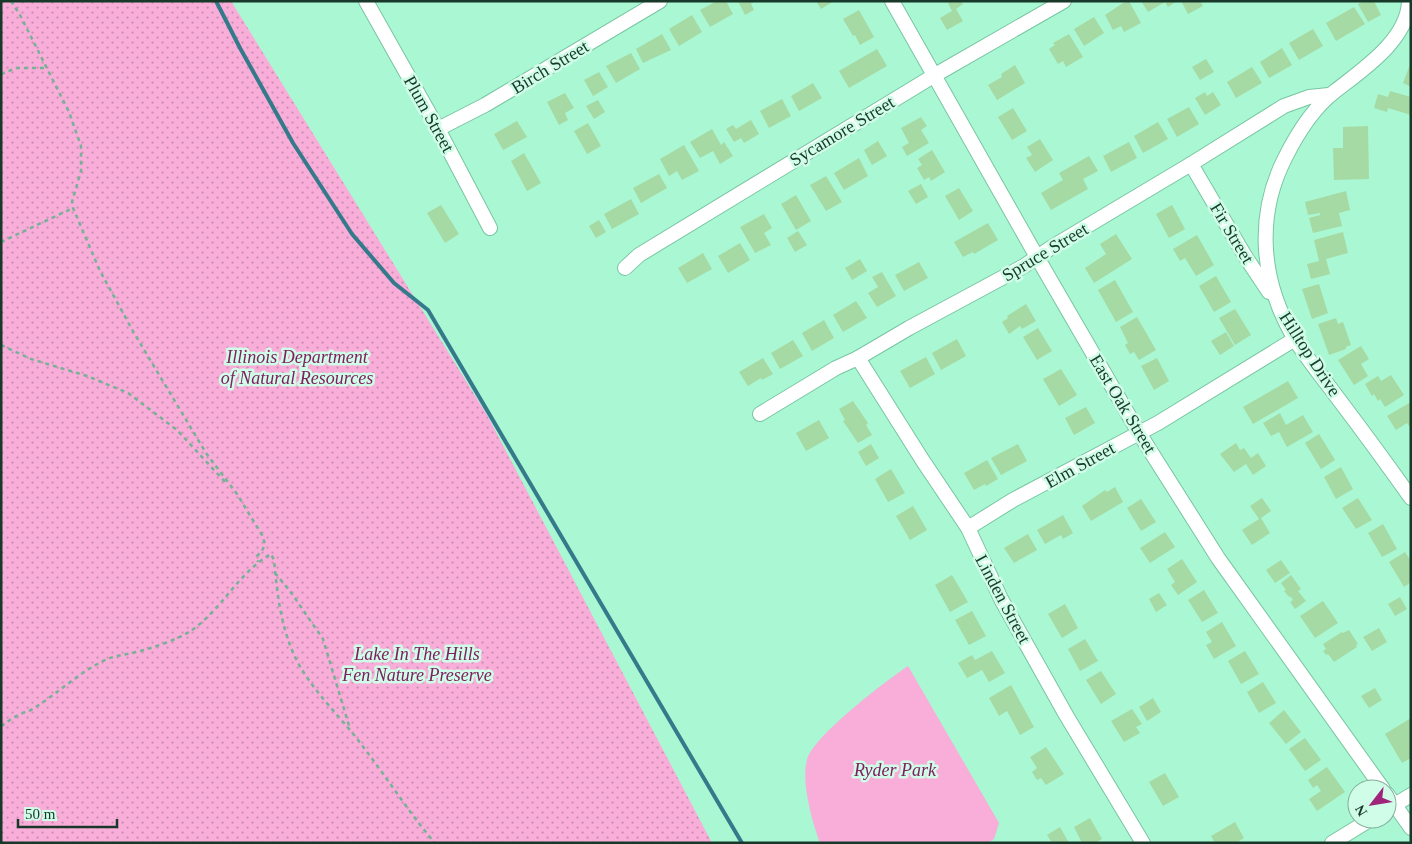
<svg xmlns="http://www.w3.org/2000/svg" width="1412" height="844" font-family="'Times New Roman',serif">
<defs>
<pattern id="grass-dots" width="8" height="8" patternUnits="userSpaceOnUse" patternTransform="scale(1.25)"><rect width="8" height="8" fill="#f9add9"/><path d="M2 2h.1M6 6h.1" fill="none" stroke="#c98eb0" stroke-width="1.8" stroke-linecap="round"/></pattern>
</defs>
<rect width="100%" height="100%" fill="#aaf7d3"/>
<polygon fill="url(#grass-dots)" points="1,1 231,1 487,415 712,843 1,843"/>
<path fill="#f9add9" d="M908 666 999 823 994 839 987 843H820C812 821 801 782 807 760 813 736 886 681 908 666Z"/>
<g fill="none" stroke-linecap="round" stroke-linejoin="round">
<polyline stroke="#357a8b" stroke-width="4" points="216,1 240,48 293,143 352,234 394,283 428,310 742,843"/>
</g>
<g fill="#a6daa4">
<polygon points="717,1 726,1 733,14 710,27 700,10"/>
<polygon points="738,1 755,1 751,4 754,10 745,15"/>
<polygon points="816,1 834,1 821,9"/>
<polygon points="951,1 961,1 963,4 956,9 963,21 947,30 940,18 952,11 948,3"/>
<polygon points="1126,1 1129,1 1141,23 1124,32 1121,26 1113,30 1105,15"/>
<polygon points="1141,1 1177,1 1168,7 1165,2 1148,12"/>
<polygon points="1181,1 1200,1 1203,6 1188,14"/>
<polygon points="1364,1 1374,1 1381,15 1368,22 1358,4"/>
<polygon points="1354,7 1365,24 1336,41 1326,23"/>
<polygon points="859,10 874,37 860,45 855,35 853,36 843,19"/>
<polygon points="692,15 702,32 679,46 669,29"/>
<polygon points="1094,17 1104,33 1084,46 1074,29"/>
<polygon points="1313,29 1323,46 1299,60 1289,43"/>
<polygon points="662,34 671,50 643,63 636,49"/>
<polygon points="1069,34 1083,57 1066,67 1063,61 1058,64 1049,49 1055,45 1053,43"/>
<polygon points="1282,48 1292,65 1269,78 1260,62"/>
<polygon points="877,49 887,66 849,88 839,71"/>
<polygon points="631,53 640,69 616,83 606,66"/>
<polygon points="1206,59 1214,72 1200,80 1192,67"/>
<polygon points="1411,62 1411,87 1403,83"/>
<polygon points="1015,65 1025,83 997,100 988,85 1002,77 1001,74"/>
<polygon points="1252,67 1262,83 1236,98 1227,82"/>
<polygon points="599,72 608,87 593,96 584,80"/>
<polygon points="813,83 822,98 799,111 791,96"/>
<polygon points="1390,91 1411,97 1411,115 1388,108 1387,112 1374,108 1378,94 1388,97"/>
<polygon points="1205,92 1207,96 1213,92 1221,105 1205,115 1195,98"/>
<polygon points="565,93 574,108 565,113 568,120 559,125 547,102"/>
<polygon points="782,99 791,116 769,128 760,111"/>
<polygon points="598,100 605,112 594,119 586,106"/>
<polygon points="1189,107 1199,124 1177,137 1167,119"/>
<polygon points="1013,108 1027,131 1012,140 998,117"/>
<polygon points="921,117 927,126 921,130 929,143 907,156 902,147 909,143 901,128"/>
<polygon points="751,120 759,134 744,143 741,138 734,142 726,129 733,125 736,129"/>
<polygon points="517,121 527,137 503,150 494,134"/>
<polygon points="1158,122 1168,139 1143,153 1134,136"/>
<polygon points="588,123 601,146 587,154 574,131"/>
<polygon points="1368,126 1369,179 1334,180 1333,148 1343,148 1343,127"/>
<polygon points="712,129 721,145 724,142 733,156 720,164 713,151 700,158 690,142"/>
<polygon points="1040,139 1053,160 1035,172 1026,158 1032,155 1027,147"/>
<polygon points="878,141 887,156 872,165 864,150"/>
<polygon points="1129,142 1137,158 1111,172 1103,156"/>
<polygon points="684,145 699,171 682,180 677,171 669,176 660,159"/>
<polygon points="932,150 945,172 931,181 929,177 924,180 917,168 922,165 918,159"/>
<polygon points="524,153 541,183 527,191 511,161"/>
<polygon points="1089,156 1098,171 1083,179 1088,189 1051,210 1041,193 1063,180 1059,173"/>
<polygon points="859,158 868,176 844,190 834,173"/>
<polygon points="659,174 667,188 641,203 633,188"/>
<polygon points="826,176 842,202 826,211 810,185"/>
<polygon points="921,184 928,197 916,204 908,191"/>
<polygon points="959,188 973,211 959,220 945,196"/>
<polygon points="1346,191 1350,210 1339,213 1342,226 1313,233 1309,218 1320,215 1320,213 1308,215 1305,202"/>
<polygon points="796,195 811,221 796,230 781,204"/>
<polygon points="631,199 639,214 612,229 604,214"/>
<polygon points="441,205 459,234 445,243 427,213"/>
<polygon points="1172,205 1185,229 1169,238 1156,214"/>
<polygon points="764,214 772,228 764,233 771,245 755,253 740,227"/>
<polygon points="599,220 606,232 596,238 589,226"/>
<polygon points="988,223 998,240 974,254 973,252 963,257 954,242"/>
<polygon points="798,231 807,245 795,252 787,238"/>
<polygon points="1343,232 1348,253 1326,259 1330,274 1311,279 1307,264 1319,261 1314,240"/>
<polygon points="1116,234 1132,259 1094,283 1085,268 1106,254 1100,244"/>
<polygon points="1197,235 1214,265 1196,276 1185,258 1180,261 1173,249"/>
<polygon points="740,243 750,260 728,273 718,256"/>
<polygon points="703,253 712,269 687,283 678,268"/>
<polygon points="860,259 867,271 852,280 845,268"/>
<polygon points="919,262 928,278 904,291 895,275"/>
<polygon points="882,272 896,296 877,307 868,293 878,287 872,277"/>
<polygon points="1216,276 1231,302 1214,312 1199,286"/>
<polygon points="1115,280 1133,312 1116,322 1098,290"/>
<polygon points="1319,284 1328,313 1312,319 1302,289"/>
<polygon points="856,301 867,318 843,332 833,315"/>
<polygon points="1026,304 1036,321 1022,329 1020,326 1009,334 1002,322 1008,318 1007,316"/>
<polygon points="1235,309 1251,335 1235,345 1219,318"/>
<polygon points="1137,317 1156,350 1139,360 1134,352 1130,354 1125,345 1128,343 1120,327"/>
<polygon points="1336,318 1338,324 1343,322 1351,345 1346,347 1346,349 1329,355 1318,324"/>
<polygon points="824,320 834,338 812,351 802,333"/>
<polygon points="1038,328 1052,351 1037,360 1023,337"/>
<polygon points="1226,332 1234,346 1220,355 1211,341"/>
<polygon points="957,339 966,356 941,370 932,353"/>
<polygon points="793,340 803,356 780,369 771,353"/>
<polygon points="1361,346 1369,359 1361,364 1368,376 1354,385 1338,360"/>
<polygon points="926,357 935,374 910,388 900,371"/>
<polygon points="763,358 773,374 762,380 761,378 748,386 739,372"/>
<polygon points="1157,358 1169,381 1154,390 1141,366"/>
<polygon points="1061,369 1077,395 1059,406 1043,379"/>
<polygon points="1391,375 1404,395 1385,407 1380,399 1378,401 1374,394 1372,396 1365,384 1378,376 1381,381"/>
<polygon points="1288,381 1298,398 1253,424 1243,407"/>
<polygon points="853,401 868,423 866,425 872,435 858,443 843,421 845,420 839,409"/>
<polygon points="1411,402 1411,429 1407,423 1396,430 1387,416"/>
<polygon points="1086,407 1095,423 1074,435 1065,418"/>
<polygon points="1280,413 1286,425 1303,415 1313,432 1287,447 1279,432 1271,436 1263,423"/>
<polygon points="819,420 829,438 806,451 796,433"/>
<polygon points="1319,434 1335,460 1321,469 1305,443"/>
<polygon points="1236,443 1240,450 1244,448 1251,458 1258,453 1266,466 1253,475 1246,464 1234,472 1220,454"/>
<polygon points="871,444 879,458 866,466 858,452"/>
<polygon points="1018,444 1027,461 1001,475 991,458"/>
<polygon points="987,460 998,479 986,486 985,484 974,490 964,473"/>
<polygon points="1341,467 1353,489 1336,499 1324,477"/>
<polygon points="891,469 905,493 888,502 875,479"/>
<polygon points="1115,487 1123,502 1091,521 1082,506 1105,490 1107,492"/>
<polygon points="1262,498 1271,511 1261,518 1270,533 1252,545 1242,530 1259,519 1250,506"/>
<polygon points="1358,498 1372,520 1356,529 1342,508"/>
<polygon points="1141,499 1156,522 1141,531 1127,508"/>
<polygon points="913,506 927,530 910,540 896,516"/>
<polygon points="1063,515 1073,533 1063,539 1061,535 1045,544 1037,530"/>
<polygon points="1383,524 1397,549 1382,557 1368,533"/>
<polygon points="1165,532 1175,547 1150,563 1140,548"/>
<polygon points="1028,534 1037,550 1014,563 1004,548"/>
<polygon points="1405,552 1411,561 1411,582 1404,587 1389,562"/>
<polygon points="1182,559 1197,582 1178,595 1171,585 1175,582 1167,569"/>
<polygon points="1281,560 1290,573 1275,583 1266,570"/>
<polygon points="952,575 968,602 950,612 935,585"/>
<polygon points="1291,575 1301,589 1298,591 1306,601 1295,609 1290,602 1293,600 1290,596 1289,597 1284,591 1286,590 1281,583"/>
<polygon points="1204,590 1218,613 1202,622 1188,600"/>
<polygon points="1159,593 1167,605 1156,612 1149,599"/>
<polygon points="1400,597 1407,609 1395,616 1388,604"/>
<polygon points="1323,601 1338,623 1315,638 1300,616"/>
<polygon points="1065,604 1078,628 1062,638 1048,614"/>
<polygon points="972,611 986,636 969,645 955,620"/>
<polygon points="1222,622 1236,646 1214,659 1206,645 1212,642 1206,632"/>
<polygon points="1379,628 1387,642 1372,651 1363,637"/>
<polygon points="1349,630 1358,644 1356,645 1357,647 1334,662 1328,654 1326,655 1323,651 1326,649 1323,644 1342,632 1343,633"/>
<polygon points="1085,639 1098,661 1080,671 1068,649"/>
<polygon points="992,651 1005,673 989,682 982,670 967,678 958,663 972,655 975,660"/>
<polygon points="1245,651 1259,674 1241,684 1228,661"/>
<polygon points="1101,671 1116,694 1101,704 1086,680"/>
<polygon points="1263,682 1276,703 1259,713 1247,692"/>
<polygon points="1011,685 1034,727 1020,735 1007,711 999,716 989,698"/>
<polygon points="1375,688 1382,700 1369,708 1361,696"/>
<polygon points="1153,698 1161,712 1147,721 1139,707"/>
<polygon points="1132,709 1142,724 1136,727 1140,733 1124,742 1111,721"/>
<polygon points="1284,710 1301,732 1286,744 1269,723"/>
<polygon points="1411,718 1411,758 1402,763 1385,734"/>
<polygon points="1305,738 1321,760 1305,771 1289,749"/>
<polygon points="1046,747 1064,774 1046,785 1041,778 1037,780 1032,772 1037,768 1030,757"/>
<polygon points="1327,767 1345,792 1317,811 1309,799 1321,791 1317,785 1313,788 1308,780"/>
<polygon points="1165,773 1179,797 1163,806 1149,782"/>
<polygon points="1090,818 1102,839 1095,843 1082,843 1074,827"/>
<polygon points="1235,822 1244,838 1236,843 1215,843 1211,836"/>
<polygon points="1060,827 1069,843 1052,843 1047,835"/>
</g>
<g fill="none" stroke-linecap="round" stroke-linejoin="round">
<g stroke="#78c5a2" stroke-width="16">
<g id="minor">
<polyline points="366,1 438,129 490,228"/>
<polyline points="892,1 1037,257 1139,433 1218,558 1383,789"/>
<path d="M1409 1C1408 40 1362 70 1334 92 1312 109 1297 134 1285 158 1255 217 1261 283 1295 339 1307 359 1323 378 1337 397 1362 430 1387 464 1411 498"/>
<polyline points="438,129 485,105 660,1"/>
<polyline points="1191,164 1245,256 1269,292"/>
<polyline points="625,268 639,255 935,75 1064,1"/>
<polyline points="858,358 923,461 968,528 1001,599 1066,715 1143,843"/>
<polyline points="760,414 836,368 858,358 909,328 1024,266 1052,247 1191,164 1284,106 1309,97 1329,95"/>
<polyline points="968,528 1013,500 1158,423 1295,339"/>
<polyline points="1387,794 1411,828"/>
<polyline points="1388,809 1411,795"/>
<polyline points="1332,843 1371,819"/>
</g>
</g>
<g stroke="#75b296" stroke-width="2.5" stroke-dasharray="4 4" stroke-linecap="butt">
<polyline points="11,1 20,15 69,112 81,146 81,171 72,202 73,208 100,271 134,333 206,453 237,494 262,535 265,544 262,551 257,556 258,562"/>
<polyline points="1,74 17,68 47,68"/>
<polyline points="1,242 73,208"/>
<polyline points="1,345 31,359 87,376 128,393 177,430 227,484"/>
<polyline points="275,573 290,591 323,639 350,729"/>
<path d="M1 726C7 723 11 718 17 716 21 713 26 712 31 710 56 695 77 674 103 661 113 656 122 655 132 653 147 650 180 639 192 630 223 608 238 573 271 554L274 560C277 591 280 621 292 650 307 687 341 716 364 748 388 779 409 813 435 843"/>
</g>
<use href="#minor" stroke="#fff" stroke-width="14"/>
</g>
<g text-anchor="middle" dominant-baseline="central" stroke-width="5" stroke-linejoin="round" paint-order="stroke">
<g font-size="18" fill="#18382a" stroke="#d0fde7">
<text transform="translate(550 67) rotate(-31)">Birch Street</text>
<text transform="translate(429 114) rotate(61)">Plum Street</text>
<text transform="translate(842 131) rotate(-31)">Sycamore Street</text>
<text transform="translate(1232 233) rotate(59)">Fir Street</text>
<text transform="translate(1045 252) rotate(-31)">Spruce Street</text>
<text transform="translate(1310 354) rotate(57)">Hilltop Drive</text>
<text transform="translate(1123 404) rotate(59)">East Oak Street</text>
<text transform="translate(1080 465) rotate(-29)">Elm Street</text>
<text transform="translate(1003 599) rotate(62)">Linden Street</text>
</g>
<g font-size="18" font-style="italic" fill="#802061" stroke="#d0fde7">
<text x="297" y="357">Illinois Department<tspan x="297" dy="21">of Natural Resources</tspan></text>
<text x="417" y="654">Lake In The Hills<tspan x="417" dy="21">Fen Nature Preserve</tspan></text>
<text x="895" y="770">Ryder Park</text>
</g>
</g>
<rect width="1412" height="844" fill="none" stroke="#18382a" stroke-width="5"/>
<g transform="translate(1372 804) rotate(239)"><circle r="24" fill="#d0fde7" stroke="#86ae9b"/>
<path d="M0-4L9 19L0 12L-9 19Z" fill="#a0247a"/>
<text y="-8" font-size="14" font-weight="bold" text-anchor="middle" fill="#18382a">N</text>
</g>
<path d="M18 819v8h99v-8" fill="none" stroke="#18382a" stroke-width="2.5"/>
<text x="25" y="819" font-size="15" fill="#18382a" stroke="#d0fde7" stroke-width="4" paint-order="stroke">50 m</text>
</svg>
